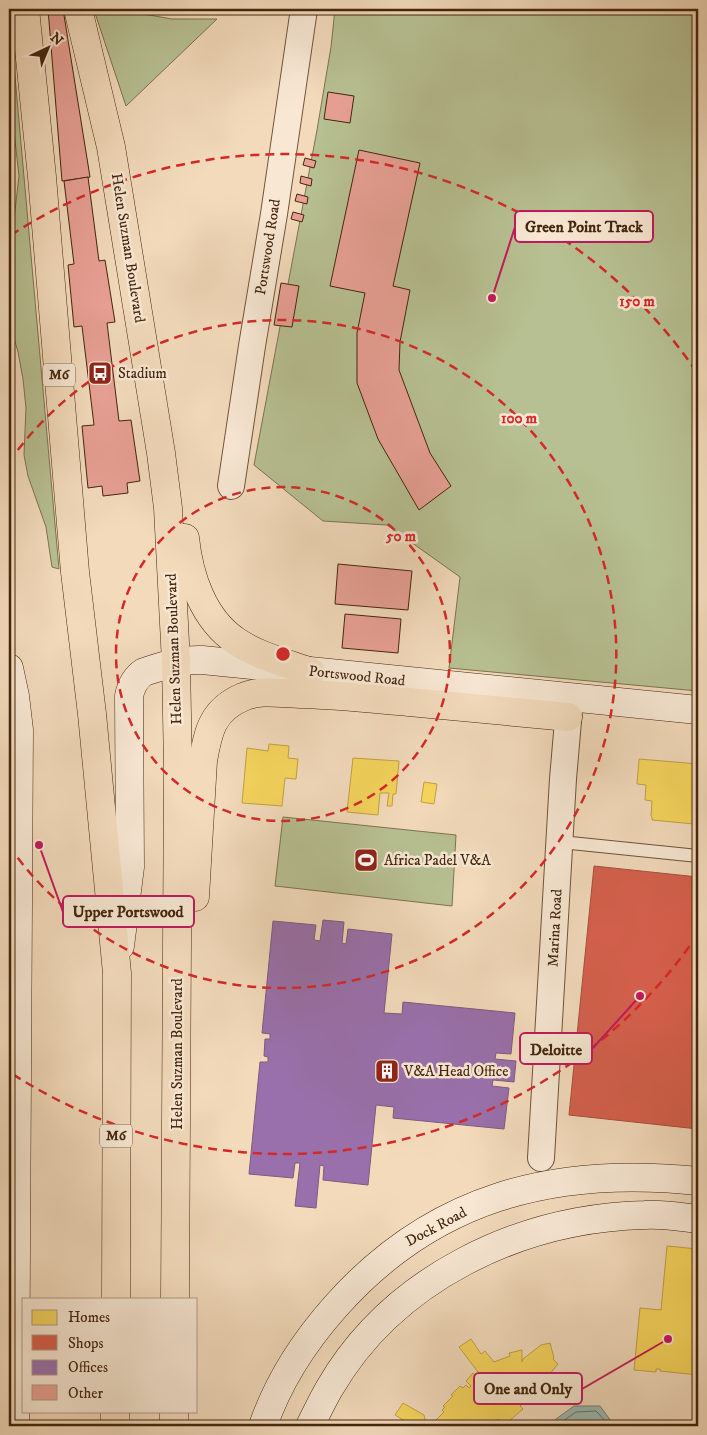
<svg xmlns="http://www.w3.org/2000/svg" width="707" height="1435" font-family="'IM FELL DW Pica',serif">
<rect width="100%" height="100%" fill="#f2dabb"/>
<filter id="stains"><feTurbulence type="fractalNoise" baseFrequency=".004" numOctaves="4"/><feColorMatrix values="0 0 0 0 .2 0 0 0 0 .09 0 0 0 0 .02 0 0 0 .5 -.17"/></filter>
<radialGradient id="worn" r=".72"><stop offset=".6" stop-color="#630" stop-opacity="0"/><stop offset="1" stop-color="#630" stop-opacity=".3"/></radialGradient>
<g fill="#b7c092" stroke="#7e7250">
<polygon points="9,9 59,569 52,567 46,527 28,476 24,455 26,408 23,379 18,352 11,327 9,304 9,262 19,176 14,131 9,111"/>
<polygon points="95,9 128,9 132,12 172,19 217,19 126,106 95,13"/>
<polygon points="335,9 698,9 698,691 449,668 460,577 387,525 323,521 254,465 317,130 331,47"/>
<polygon points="283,817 456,835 452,906 275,886"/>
</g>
<polygon fill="#9cbab5" stroke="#797e72" points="574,1406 600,1406 611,1421 698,1422 698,1426 549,1426 556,1419"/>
<g fill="#f6d55c" stroke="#c1a044">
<polygon points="269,744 289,746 288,758 298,759 296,779 285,778 282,806 242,803 247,748 268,751"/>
<polygon points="353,758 399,761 396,794 393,794 392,806 387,806 389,793 380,793 378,815 347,812"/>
<polygon points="639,759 698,764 698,808 697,819 694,819 694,824 652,820 652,817 651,816 652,801 645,800 646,785 637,784"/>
<polygon points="424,782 437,784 434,804 421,802"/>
<polygon points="667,1246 698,1249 698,1375 660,1371 660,1369 656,1369 656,1372 634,1370 640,1308 661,1310"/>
<polygon points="471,1339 481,1354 485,1351 494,1362 510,1356 509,1353 522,1350 522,1362 523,1359 541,1345 550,1343 554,1358 553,1359 558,1364 548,1376 547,1374 542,1379 544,1381 533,1391 536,1395 520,1406 523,1409 503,1426 498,1419 493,1426 409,1426 410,1424 395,1415 403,1403 424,1415 425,1420 432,1424 444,1412 442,1410 445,1407 443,1406 453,1396 451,1395 460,1386 463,1388 466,1385 469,1388 471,1386 466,1381 473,1373 478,1379 481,1376 459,1347"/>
</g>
<polygon fill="#d6604d" stroke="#aa4e3a" points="594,866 698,877 698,1129 569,1115"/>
<polygon fill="#9970ab" stroke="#805a7c" points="323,920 344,922 342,943 346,944 348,929 392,934 384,1013 402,1014 403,1002 515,1013 511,1054 496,1053 495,1059 516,1061 514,1082 493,1080 492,1086 509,1088 504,1129 393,1118 394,1107 376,1105 368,1185 323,1180 324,1166 320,1165 316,1208 295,1206 300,1163 295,1163 293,1178 249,1174 260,1062 268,1062 268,1057 264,1056 265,1039 270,1039 270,1034 262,1033 273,921 316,925 314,940 320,941"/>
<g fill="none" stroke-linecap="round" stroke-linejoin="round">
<polyline stroke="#707061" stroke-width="1" points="556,1426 576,1412 596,1411 610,1426"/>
</g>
<g fill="#e8a095" stroke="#44250d">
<polygon points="48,9 63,9 90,177 62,181"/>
<polygon points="328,92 354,96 350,123 324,119"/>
<polygon points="359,150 420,163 393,286 410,290 400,342 399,370 430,453 451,486 419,510 378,439 357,383 357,333 365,293 330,286"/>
<polygon points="305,158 316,161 314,168 303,165"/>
<polygon points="301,176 312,179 311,186 300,183"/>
<polygon points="88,177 99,261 105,260 115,322 107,323 119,421 131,420 140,481 127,483 128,493 103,496 102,486 88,488 82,426 94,425 82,326 74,327 68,265 74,264 64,181"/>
<polygon points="297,194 308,197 307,204 295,201"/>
<polygon points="293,212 304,215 302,222 291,219"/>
<polygon points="281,283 299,286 292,327 274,325"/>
<polygon points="338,564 412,571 408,610 335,604"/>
<polygon points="345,614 401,619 398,653 342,648"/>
</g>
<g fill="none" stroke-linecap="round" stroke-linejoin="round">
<g stroke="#705238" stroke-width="14">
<polyline id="lane" points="561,842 698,856"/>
</g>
<g stroke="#705238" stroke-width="28">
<g id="street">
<polyline points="231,486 252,346 274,214 304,9"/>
<polyline points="541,1158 563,779 570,698"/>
</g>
</g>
<g stroke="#44250d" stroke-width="29">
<g id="secondary">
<polyline points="9,668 15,696 19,730 15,1426"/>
<path d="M120 946 130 867 129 696C131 686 135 678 144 672 163 666 182 659 202 660L698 710"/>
<path d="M263 1426C278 1382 304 1342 335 1307 433 1196 555 1166 698 1181"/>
<path d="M310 1426C316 1414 322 1401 329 1389 393 1278 520 1218 645 1215 663 1214 681 1217 698 1219"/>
</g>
</g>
<g stroke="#44250d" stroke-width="29">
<g id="primary">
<polyline points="25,9 42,177 75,572 92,714 117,973 116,1299"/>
<polyline points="78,9 111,147 161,453 168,508 176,662 178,768 175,1299"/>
<path d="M185 538C189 576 203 619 236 641 258 656 286 663 311 672"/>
<path d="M195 897 203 761C208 732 212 710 243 697 260 689 284 694 303 694 338 695 374 699 409 702 462 707 515 712 568 717"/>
<polyline points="115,1426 115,1411"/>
<polyline points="174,1426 174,1411"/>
</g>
</g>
<use href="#lane" stroke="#f7e7d3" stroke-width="12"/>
<use href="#street" stroke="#f7e7d3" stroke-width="26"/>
<use href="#secondary" stroke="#f7e7d3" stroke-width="28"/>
<use href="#primary" stroke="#f2dabb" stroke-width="28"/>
</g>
<g fill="none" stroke="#d62828" stroke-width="2.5" stroke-dasharray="9 6">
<circle cx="283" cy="654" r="167"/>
<path d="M9 462A334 334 0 1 1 9 846"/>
<path d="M698 934A500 500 0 0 1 11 1073M11 235A500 500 0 0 1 698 374"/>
</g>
<defs>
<g id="bus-square" transform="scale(1.25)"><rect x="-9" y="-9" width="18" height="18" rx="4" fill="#8f2418" stroke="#f7e7d3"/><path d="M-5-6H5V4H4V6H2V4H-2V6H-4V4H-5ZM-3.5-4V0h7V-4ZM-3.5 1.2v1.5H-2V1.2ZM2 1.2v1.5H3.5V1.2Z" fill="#fff"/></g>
<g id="stadium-square" transform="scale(1.25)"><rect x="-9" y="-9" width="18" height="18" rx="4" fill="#8f2418" stroke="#f7e7d3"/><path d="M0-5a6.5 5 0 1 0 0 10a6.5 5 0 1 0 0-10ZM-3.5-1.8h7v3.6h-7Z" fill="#fff"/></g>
<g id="building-square" transform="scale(1.25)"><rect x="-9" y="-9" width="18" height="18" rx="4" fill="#8f2418" stroke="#f7e7d3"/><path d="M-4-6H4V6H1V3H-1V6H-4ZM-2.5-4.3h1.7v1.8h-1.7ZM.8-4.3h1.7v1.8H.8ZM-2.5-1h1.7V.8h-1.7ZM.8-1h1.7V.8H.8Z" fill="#fff"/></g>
</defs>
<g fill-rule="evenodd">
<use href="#bus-square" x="100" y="373"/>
<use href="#stadium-square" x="366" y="860"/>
<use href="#building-square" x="387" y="1071"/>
</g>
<g text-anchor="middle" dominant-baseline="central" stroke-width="5" stroke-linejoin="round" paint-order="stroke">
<g fill="#f7e7d3" stroke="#7a5f48" stroke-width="1">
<rect x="43" y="363.5" width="32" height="23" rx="4"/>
<rect x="100" y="1124.5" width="32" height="23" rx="4"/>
</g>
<g font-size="14" font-weight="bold" fill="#44250d">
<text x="59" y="375">M6</text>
<text x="116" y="1136">M6</text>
</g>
<g font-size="15" fill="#44250d" stroke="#f7e7d3">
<text transform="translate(268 247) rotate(-81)">Portswood Road</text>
<text transform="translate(128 248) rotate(81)">Helen Suzman Boulevard</text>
<text transform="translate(174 649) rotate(-92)">Helen Suzman Boulevard</text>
<text transform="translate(357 676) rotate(6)">Portswood Road</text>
<text transform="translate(555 928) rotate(-87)">Marina Road</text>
<text transform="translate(177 1054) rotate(-90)">Helen Suzman Boulevard</text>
<text transform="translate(436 1227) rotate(-28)">Dock Road</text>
</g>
<g font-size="15" fill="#44250d" stroke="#f7e7d3" text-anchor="start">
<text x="118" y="373">Stadium</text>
<text x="384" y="860">Africa Padel V&amp;A</text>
<text x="404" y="1071">V&amp;A Head Office</text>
</g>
</g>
<circle cx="283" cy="654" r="8" fill="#d62828" stroke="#f7e7d3" stroke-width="2.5"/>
<g font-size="15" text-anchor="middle" font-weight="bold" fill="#d62828" stroke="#f7e7d3" stroke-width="5" stroke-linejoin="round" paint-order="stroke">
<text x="637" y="306">150 m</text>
<text x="519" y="423">100 m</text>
<text x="401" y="541">50 m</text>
</g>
<path fill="none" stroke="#c2185b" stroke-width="2" d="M492 298L515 227M39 845L63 912M640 996L592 1049M668 1339L582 1389"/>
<g fill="#c2185b" stroke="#f7e7d3" stroke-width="2">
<circle cx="492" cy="298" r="5"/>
<circle cx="39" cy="845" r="5"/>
<circle cx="640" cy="996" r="5"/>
<circle cx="668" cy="1339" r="5"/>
</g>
<g fill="#f7e7d3" stroke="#c2185b" stroke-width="2">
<rect x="515" y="211" width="138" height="31" rx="5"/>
<rect x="63" y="896" width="131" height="31" rx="5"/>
<rect x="520" y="1033" width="72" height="31" rx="5"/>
<rect x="474" y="1373" width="108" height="31" rx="5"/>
</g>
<g font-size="16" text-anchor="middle" font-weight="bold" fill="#44250d">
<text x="584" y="232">Green Point Track</text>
<text x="128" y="917">Upper Portswood</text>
<text x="556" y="1055">Deloitte</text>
<text x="528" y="1394">One and Only</text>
</g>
<rect width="707" height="1435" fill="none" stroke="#f2dabb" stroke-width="30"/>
<rect x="10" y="10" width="687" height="1415" fill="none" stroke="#44250d" stroke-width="2.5"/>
<rect x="15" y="15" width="677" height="1405" fill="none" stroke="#44250d"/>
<rect x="22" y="1298" width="175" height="115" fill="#f7e7d3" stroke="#af9984"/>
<rect x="32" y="1310" width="25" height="15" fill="#f6d55c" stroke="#af9984"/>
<text x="68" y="1322" font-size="15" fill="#44250d">Homes</text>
<rect x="32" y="1335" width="25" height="15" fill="#d6604d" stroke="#af9984"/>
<text x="68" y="1348" font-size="15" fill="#44250d">Shops</text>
<rect x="32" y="1360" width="25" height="15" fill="#9970ab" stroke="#af9984"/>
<text x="68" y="1372" font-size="15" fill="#44250d">Offices</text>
<rect x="32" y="1385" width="25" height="15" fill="#e8a095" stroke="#af9984"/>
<text x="68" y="1398" font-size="15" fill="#44250d">Other</text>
<g transform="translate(48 48) rotate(44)" stroke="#f7e7d3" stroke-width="4" paint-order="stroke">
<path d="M0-4L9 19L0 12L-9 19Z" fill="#44250d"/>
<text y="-8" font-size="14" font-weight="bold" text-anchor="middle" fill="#44250d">N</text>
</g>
<rect width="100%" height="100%" filter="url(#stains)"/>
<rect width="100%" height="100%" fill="url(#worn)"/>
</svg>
